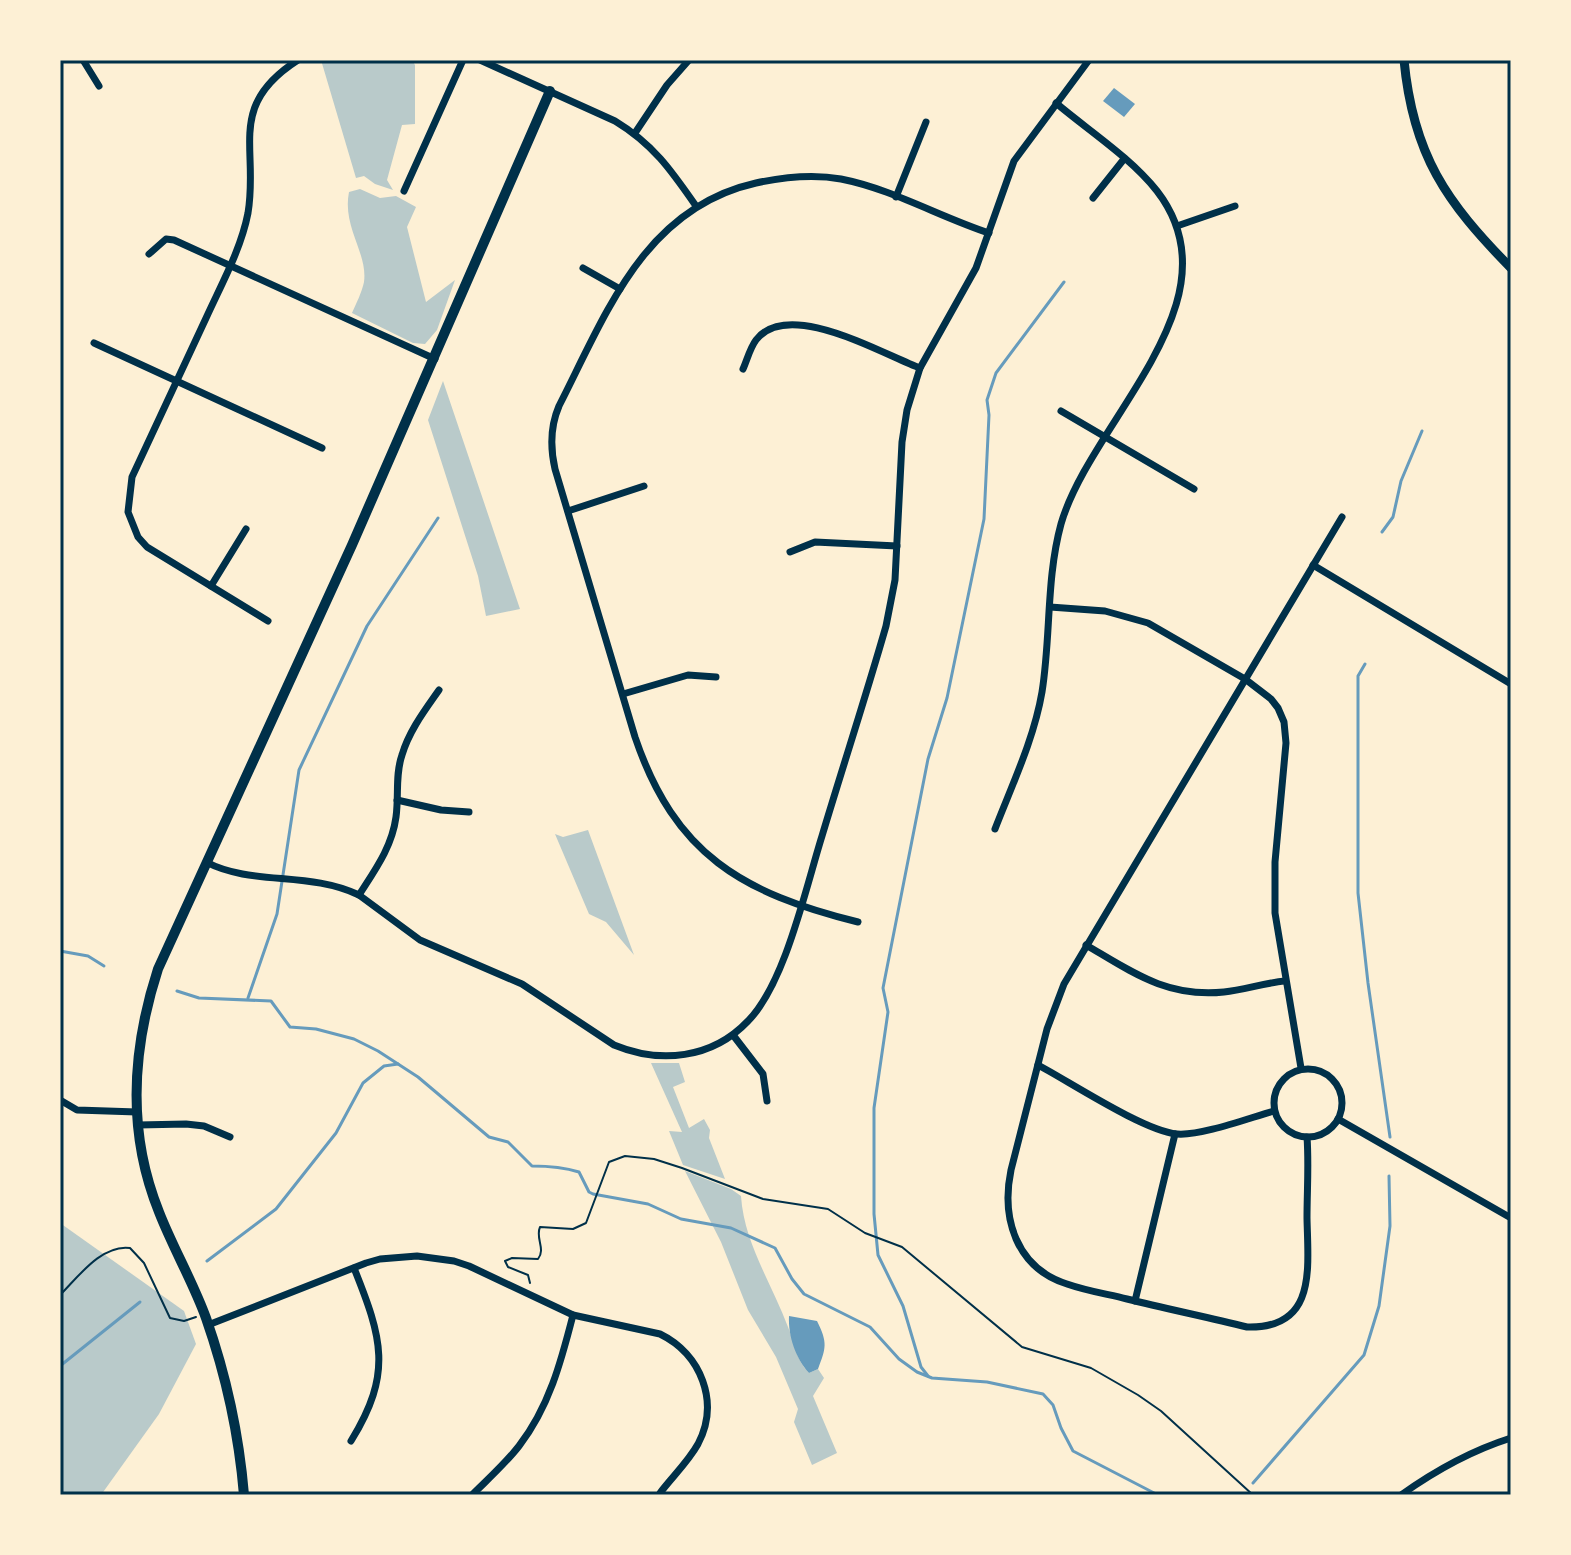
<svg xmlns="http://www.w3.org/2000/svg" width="1571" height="1555" font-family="'DM Sans',sans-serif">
<rect width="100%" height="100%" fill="#fdf0d5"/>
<g fill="#b9caca">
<polygon points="321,60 412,60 415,65 415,124 402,125 387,180 393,190 375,184 364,176 356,178"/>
<path d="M360 189 380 198 396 196 416 207 407 227 426 302 455 280 437 330 425 344 413 343 352 313C356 304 362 292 364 282 368 253 342 227 349 192Z"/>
<polygon points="443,381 520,609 486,616 478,576 428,420"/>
<polygon points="588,830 634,955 606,922 589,914 555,834 563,837"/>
<polygon points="651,1063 679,1063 685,1082 673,1087 689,1128 704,1119 710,1130 709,1138 725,1179 683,1165 669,1131 682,1132"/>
<path d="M685 1171 731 1189 741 1196C744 1243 772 1284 788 1327 795 1344 796 1360 809 1373L818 1369 824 1378 813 1396 837 1453 812 1465 794 1422 798 1409 776 1357 748 1310 721 1242Z"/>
<polygon points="60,1223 184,1311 196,1344 159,1414 101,1495 60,1495"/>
</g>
<g fill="#669bbc">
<polygon points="1114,88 1135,104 1124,117 1103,101"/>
<path d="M789 1316 817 1321C828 1343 826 1348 818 1369L809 1373C796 1359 788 1336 789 1316Z"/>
</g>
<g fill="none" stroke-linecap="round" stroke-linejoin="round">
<g stroke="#669bbc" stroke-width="3">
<polyline points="1382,532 1393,517 1401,481 1422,431"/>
<polyline points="1365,664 1358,676 1358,893 1368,983 1390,1137"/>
<polyline points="60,951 88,956 104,966"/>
<path d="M177 991 199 998 271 1001 290 1027 316 1029 354 1039 378 1051 418 1077 489 1137 508 1142 532 1166C550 1166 563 1167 579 1172L589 1192 593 1194 648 1204 681 1219 731 1228 775 1248 792 1279 804 1294 870 1327 899 1359 917 1372 932 1378 987 1382 1043 1394 1053 1405 1061 1428 1073 1451 1158 1495"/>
<polyline points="248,998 277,914 299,770 367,626 438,518"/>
<polyline points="207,1261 276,1209 336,1133 363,1083 384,1066 398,1064"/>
<polyline points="60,1366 140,1302"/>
<polyline points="928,1376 921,1367 903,1306 878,1255 874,1214 874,1108 888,1012 883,988 928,759 947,698 984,519 989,415 987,400 996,373 1064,282"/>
<polyline points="1253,1483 1364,1355 1379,1306 1390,1226 1389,1176"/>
</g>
<g stroke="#003049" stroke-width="2">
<path d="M530 1283 528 1275 508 1267 505 1261 512 1258 538 1259C546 1249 535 1238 540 1227L573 1229 586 1223 609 1162 625 1156 654 1159 682 1168 763 1199 828 1209 865 1233 902 1247 1022 1347 1091 1368 1138 1395 1161 1411 1253 1495"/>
<path d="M60 1295C78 1277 102 1244 130 1248L144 1263 170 1318 184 1321 196 1317"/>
</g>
<g stroke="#003049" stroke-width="7">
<polyline points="83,60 99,86"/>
<path d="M480 60 615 121C653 144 671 170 696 206"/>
<polyline points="635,133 667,85 689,60"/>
<polyline points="404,191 463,60"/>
<polyline points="896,197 926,122"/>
<polyline points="1093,198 1124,159"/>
<polyline points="1177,226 1235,206"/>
<polyline points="149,254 166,239 174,240 435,359"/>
<polyline points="583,268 620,289"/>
<polyline points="94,343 322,448"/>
<path d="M743 369C747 360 750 348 756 340 788 298 882 354 920 368"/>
<polyline points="1061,411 1194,489"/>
<polyline points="568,511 644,486"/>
<polyline points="790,552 815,542 897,546"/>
<polyline points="1313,565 1511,684"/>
<polyline points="211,586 246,529"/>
<polyline points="1050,607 1105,611 1148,623 1245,679 1271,699 1278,708 1284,722 1286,743 1275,862 1275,913 1301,1068"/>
<path d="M268 621 147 547 138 537 128 512 132 477C157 423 182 370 207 316 222 283 241 249 248 213 259 148 226 106 298 60"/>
<polyline points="623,694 688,675 716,677"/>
<polyline points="397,800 441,810 469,812"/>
<path d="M995 829C1012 785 1034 739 1042 692 1051 636 1046 579 1061 524 1091 420 1242 301 1157 191 1130 157 1089 131 1056 103"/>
<path d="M206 862C252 886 309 871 359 895L420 940 522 984 614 1045C660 1064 712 1059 748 1021 785 984 806 887 822 836 843 766 866 696 886 626L895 580 902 442 907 410 920 368 976 268 1014 161 1089 60"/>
<path d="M359 895C375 870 392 847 396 817 399 795 395 775 402 755 409 731 425 710 439 690"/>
<path d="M858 922C742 893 675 855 635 737L555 469C550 447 550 427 559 406 606 314 644 208 756 183 784 177 813 174 841 179 892 189 940 217 989 233"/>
<path d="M1086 945C1132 972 1167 998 1224 992 1244 990 1264 983 1285 981"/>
<polyline points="733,1035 763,1074 767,1101"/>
<path d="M1038 1065C1070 1082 1144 1131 1177 1134 1201 1136 1249 1118 1274 1111"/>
<circle cx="1308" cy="1103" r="34"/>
<polyline points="60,1100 77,1110 137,1112"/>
<polyline points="1338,1119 1511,1218"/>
<polyline points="138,1125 186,1124 204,1126 230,1137"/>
<path d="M1307 1137C1309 1164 1307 1191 1307 1218 1308 1269 1317 1329 1247 1327 1207 1317 1167 1309 1127 1299 1107 1294 1087 1291 1067 1284 1016 1268 1001 1218 1011 1170L1047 1029 1064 984 1342 517"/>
<polyline points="1135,1301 1175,1134"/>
<path d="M208 1325 366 1263 380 1259 417 1256 454 1261 469 1266 573 1315 660 1334C701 1354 720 1402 698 1444 688 1462 672 1477 660 1493"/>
<path d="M351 1441C393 1373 382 1338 354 1268"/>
<path d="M472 1495C488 1479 505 1464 519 1446 549 1407 561 1362 573 1315"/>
<path d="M1401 1495C1436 1470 1470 1451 1511 1438"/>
</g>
<path stroke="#003049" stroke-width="9" d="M1404 60C1413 155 1446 202 1511 268"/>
<path stroke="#003049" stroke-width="10" d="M244 1495C239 1435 226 1375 206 1318 193 1282 173 1248 159 1212 127 1133 132 1049 158 969L352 545 550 91"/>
</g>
<rect width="1571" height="1555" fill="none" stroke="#fdf0d5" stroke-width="124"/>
<rect x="62" y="62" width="1447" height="1431" fill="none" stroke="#003049" stroke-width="3"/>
</svg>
